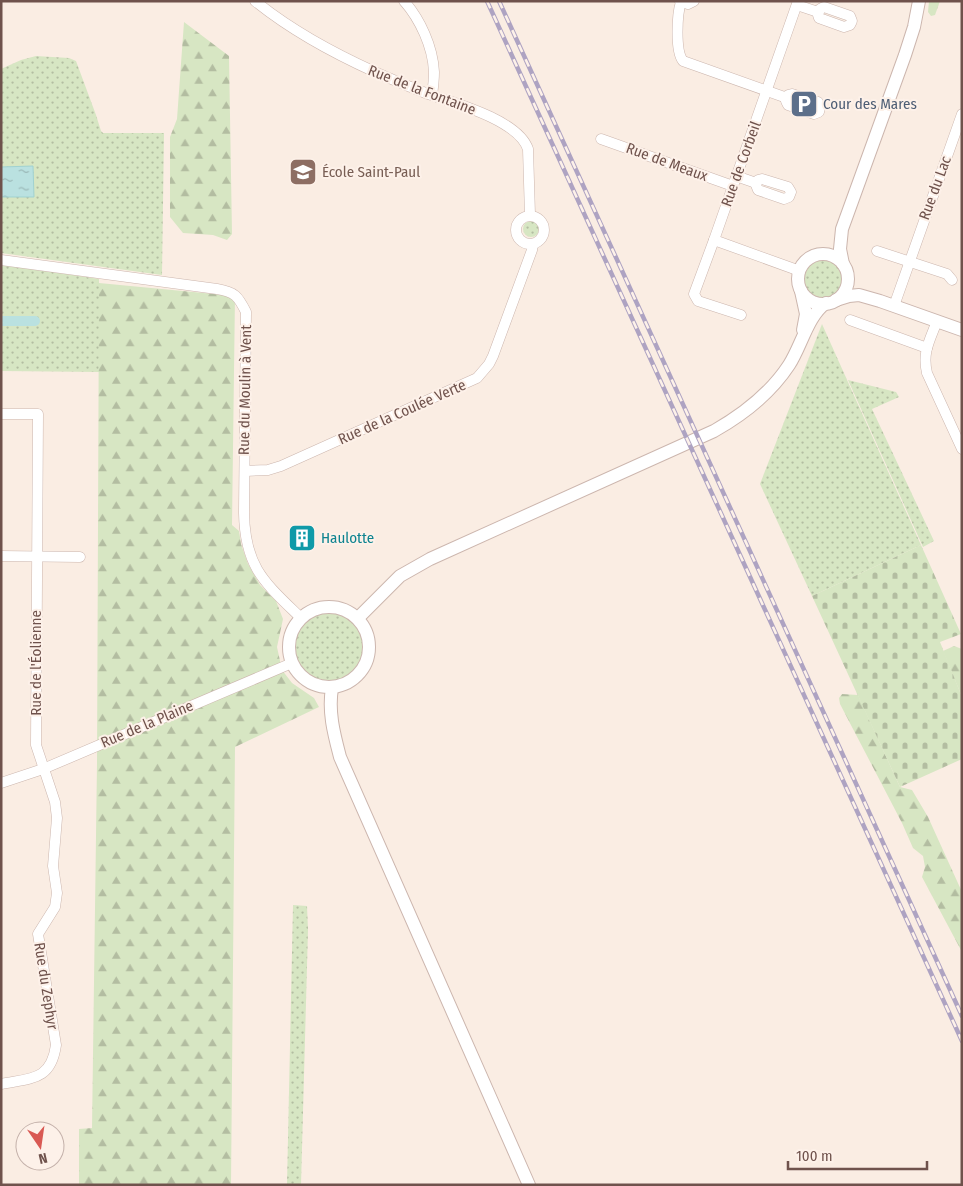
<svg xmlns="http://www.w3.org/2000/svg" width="963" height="1186" font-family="'Fira Sans Condensed',sans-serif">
<defs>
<pattern id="grass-dots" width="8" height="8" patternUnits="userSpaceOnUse" patternTransform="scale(1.25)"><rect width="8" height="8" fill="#d7e6c3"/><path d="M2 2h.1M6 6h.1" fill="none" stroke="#b3bda1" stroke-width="1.8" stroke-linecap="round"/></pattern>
<pattern id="forest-firs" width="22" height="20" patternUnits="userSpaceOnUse" patternTransform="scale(1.25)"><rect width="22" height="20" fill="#d7e6c3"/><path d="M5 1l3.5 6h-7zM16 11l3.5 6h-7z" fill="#b3bda1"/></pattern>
<pattern id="cemetery-stones" width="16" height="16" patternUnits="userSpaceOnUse" patternTransform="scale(1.25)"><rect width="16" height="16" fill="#d7e6c3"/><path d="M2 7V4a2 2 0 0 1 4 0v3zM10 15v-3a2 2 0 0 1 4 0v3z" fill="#b3bda1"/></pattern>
<pattern id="water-ripples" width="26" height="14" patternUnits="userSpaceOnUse" patternTransform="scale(1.25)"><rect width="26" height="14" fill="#bae1e0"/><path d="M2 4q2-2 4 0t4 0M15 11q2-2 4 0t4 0" fill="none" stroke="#9bb9b8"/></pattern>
</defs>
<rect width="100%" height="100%" fill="#faede3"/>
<g fill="url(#grass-dots)">
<polygon points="36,56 69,58 76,61 96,115 101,131 103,133 164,133 162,275 1,253 1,69 21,60"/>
<circle cx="531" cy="229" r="8"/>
<circle cx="823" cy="280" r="21"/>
<polygon points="1,264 99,279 99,372 1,371"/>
<polygon points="822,324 921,545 812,596 760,484"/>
<polygon points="848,380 896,392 899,397 872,409 934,541 923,547"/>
<circle cx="329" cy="646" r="35"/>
<polygon points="293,905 307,906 308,930 301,1185 287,1185"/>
</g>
<g fill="url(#forest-firs)">
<polygon points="929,1 940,1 935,15 931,16 928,12"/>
<polygon points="184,22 229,56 232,234 227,240 213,235 183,233 170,217 170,137 177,119"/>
<polygon points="99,283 235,296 232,525 239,531 241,544 248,564 260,585 276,601 283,619 277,647 282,670 292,683 314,698 319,707 235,747 231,1185 79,1185 79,1129 92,1128 97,763"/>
<polygon points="954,646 962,649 962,697 943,651"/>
<polygon points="842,694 858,695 900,787 912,790 928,817 962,892 962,952 922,877 925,867 923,856 913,848 902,823 840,704 839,698"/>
</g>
<polygon fill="url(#cemetery-stones)" points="921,545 961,634 940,642 962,697 962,759 900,787 812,596"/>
<polygon fill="url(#water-ripples)" stroke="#a1d2d1" points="33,166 34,197 1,197 1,167"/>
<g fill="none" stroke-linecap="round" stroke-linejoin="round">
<polyline stroke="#bae1e0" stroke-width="10" points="1,321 35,321"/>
<g stroke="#ccb6ae" stroke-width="11">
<g id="minor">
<path d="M255 1C292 31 333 53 375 72 393 80 410 87 428 94 455 103 518 120 528 149L530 215"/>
<path d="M404 1C420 19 433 47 434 72 434 79 433 88 432 95"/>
<polyline points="680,1 688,4 694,1"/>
<polyline points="798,1 714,240 800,271"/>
<path d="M681 2C677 14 675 51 683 61L787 98"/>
<polyline points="797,5 818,12"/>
<polygon points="824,7 850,16 852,21 850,25 844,27 819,18 818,15 820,9"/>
<polygon points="792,94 818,102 820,107 819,112 814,114 788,105 786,101 788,95"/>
<polyline points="601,139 733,186"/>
<polyline points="736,176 756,183"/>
<polygon points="762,179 788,187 791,192 789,197 784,199 758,190 756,185 758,180"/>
<circle cx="530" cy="230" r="14"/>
<polyline points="714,240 694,294 698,301 741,315"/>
<polyline points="877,251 947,274 952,280"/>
<path d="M1 260 217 289C235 292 238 296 246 312L244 513C245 567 264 582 300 617"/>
<polyline points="894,306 962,114"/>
<polyline points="850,320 927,348"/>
<path d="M937 321C930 340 922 352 927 373L962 449"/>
<path d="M1 414H38L36 745 55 802 57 818 53 866 57 893 55 907 38 934 56 1045C51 1081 31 1078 1 1084"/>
<polyline points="245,471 268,470 281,466 477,378 489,364 493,356 532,250 533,244"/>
<polyline points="1,556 80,557"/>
<polyline points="1,783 43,769 292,663"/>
</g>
</g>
<g stroke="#ccb6ae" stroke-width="14">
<g id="tertiary">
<circle cx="823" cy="279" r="25"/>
<polyline points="843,264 840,249 842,229 905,55 914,27 919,1"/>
<polyline points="801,291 806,314 803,330"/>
<polyline points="836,300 849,296 859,295 880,301 962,330"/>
<circle cx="329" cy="647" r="40"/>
<path d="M358 618 400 576 430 559 714 431C744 414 770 394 789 365 801 347 808 315 826 303"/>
<path d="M332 688C328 712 334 734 340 757L529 1185"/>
</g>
</g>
<use href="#minor" stroke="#fff" stroke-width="10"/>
<use href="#tertiary" stroke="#fff" stroke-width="12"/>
<g stroke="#aea3c2" stroke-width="4.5">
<g id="rail">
<polyline points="487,1 962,1041"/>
<polyline points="499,1 962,1016"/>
</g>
</g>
<use href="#rail" stroke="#fdf1e9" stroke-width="2.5" stroke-dasharray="8" stroke-linecap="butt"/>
</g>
<defs>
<g id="parking-square" transform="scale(1.4375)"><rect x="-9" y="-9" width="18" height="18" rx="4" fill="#5c6f8a" stroke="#fdf1e9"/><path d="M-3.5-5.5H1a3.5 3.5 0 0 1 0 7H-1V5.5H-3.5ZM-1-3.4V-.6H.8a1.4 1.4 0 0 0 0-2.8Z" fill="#fff"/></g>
<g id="school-square" transform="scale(1.4375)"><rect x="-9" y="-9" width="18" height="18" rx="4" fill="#8d6e63" stroke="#fdf1e9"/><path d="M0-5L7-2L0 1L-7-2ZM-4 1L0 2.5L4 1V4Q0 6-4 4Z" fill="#fff"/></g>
<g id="building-square" transform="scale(1.4375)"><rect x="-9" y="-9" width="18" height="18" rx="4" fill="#0f9aa8" stroke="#fdf1e9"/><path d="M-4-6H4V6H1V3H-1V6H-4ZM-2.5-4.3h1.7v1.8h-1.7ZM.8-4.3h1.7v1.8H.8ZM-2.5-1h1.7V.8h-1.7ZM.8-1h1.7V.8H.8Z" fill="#fff"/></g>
</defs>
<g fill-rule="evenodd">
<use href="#parking-square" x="804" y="104"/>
<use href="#school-square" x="303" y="172"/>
<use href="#building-square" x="302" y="538"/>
</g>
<g text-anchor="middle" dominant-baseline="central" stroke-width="4" stroke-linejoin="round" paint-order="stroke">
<g font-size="15" fill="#6f524c" stroke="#fdf1e9">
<text transform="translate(422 90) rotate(21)">Rue de la Fontaine</text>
<text transform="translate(667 162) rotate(20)">Rue de Meaux</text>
<text transform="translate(741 164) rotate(-70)">Rue de Corbeil</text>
<text transform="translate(935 188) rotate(-70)">Rue du Lac</text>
<text transform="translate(245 390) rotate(-89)">Rue du Moulin à Vent</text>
<text transform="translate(402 412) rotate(-24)">Rue de la Coulée Verte</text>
<text transform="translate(36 663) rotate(-90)">Rue de l'Éolienne</text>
<text transform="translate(147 724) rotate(-23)">Rue de la Plaine</text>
<text transform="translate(46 986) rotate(81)">Rue du Zephyr</text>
</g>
<g font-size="15" fill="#4e5e75" stroke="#fdf1e9" text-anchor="start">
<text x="823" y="104">Cour des Mares</text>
</g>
<g font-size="15" fill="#785e54" stroke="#fdf1e9" text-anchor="start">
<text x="322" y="172">École Saint-Paul</text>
</g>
<g font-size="15" fill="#0d838f" stroke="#fdf1e9" text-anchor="start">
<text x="321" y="538">Haulotte</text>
</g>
</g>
<rect width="963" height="1186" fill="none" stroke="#6f524c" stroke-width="5"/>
<g transform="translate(40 1146) rotate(167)"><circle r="24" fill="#fdf1e9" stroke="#c4b1aa"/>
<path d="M0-4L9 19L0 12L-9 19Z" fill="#d95953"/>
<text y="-8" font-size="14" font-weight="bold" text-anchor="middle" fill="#6f524c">N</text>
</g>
<path d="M788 1161v8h139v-8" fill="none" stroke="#6f524c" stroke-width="2.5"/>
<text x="796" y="1161" font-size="15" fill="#6f524c" stroke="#fdf1e9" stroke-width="4" paint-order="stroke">100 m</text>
</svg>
